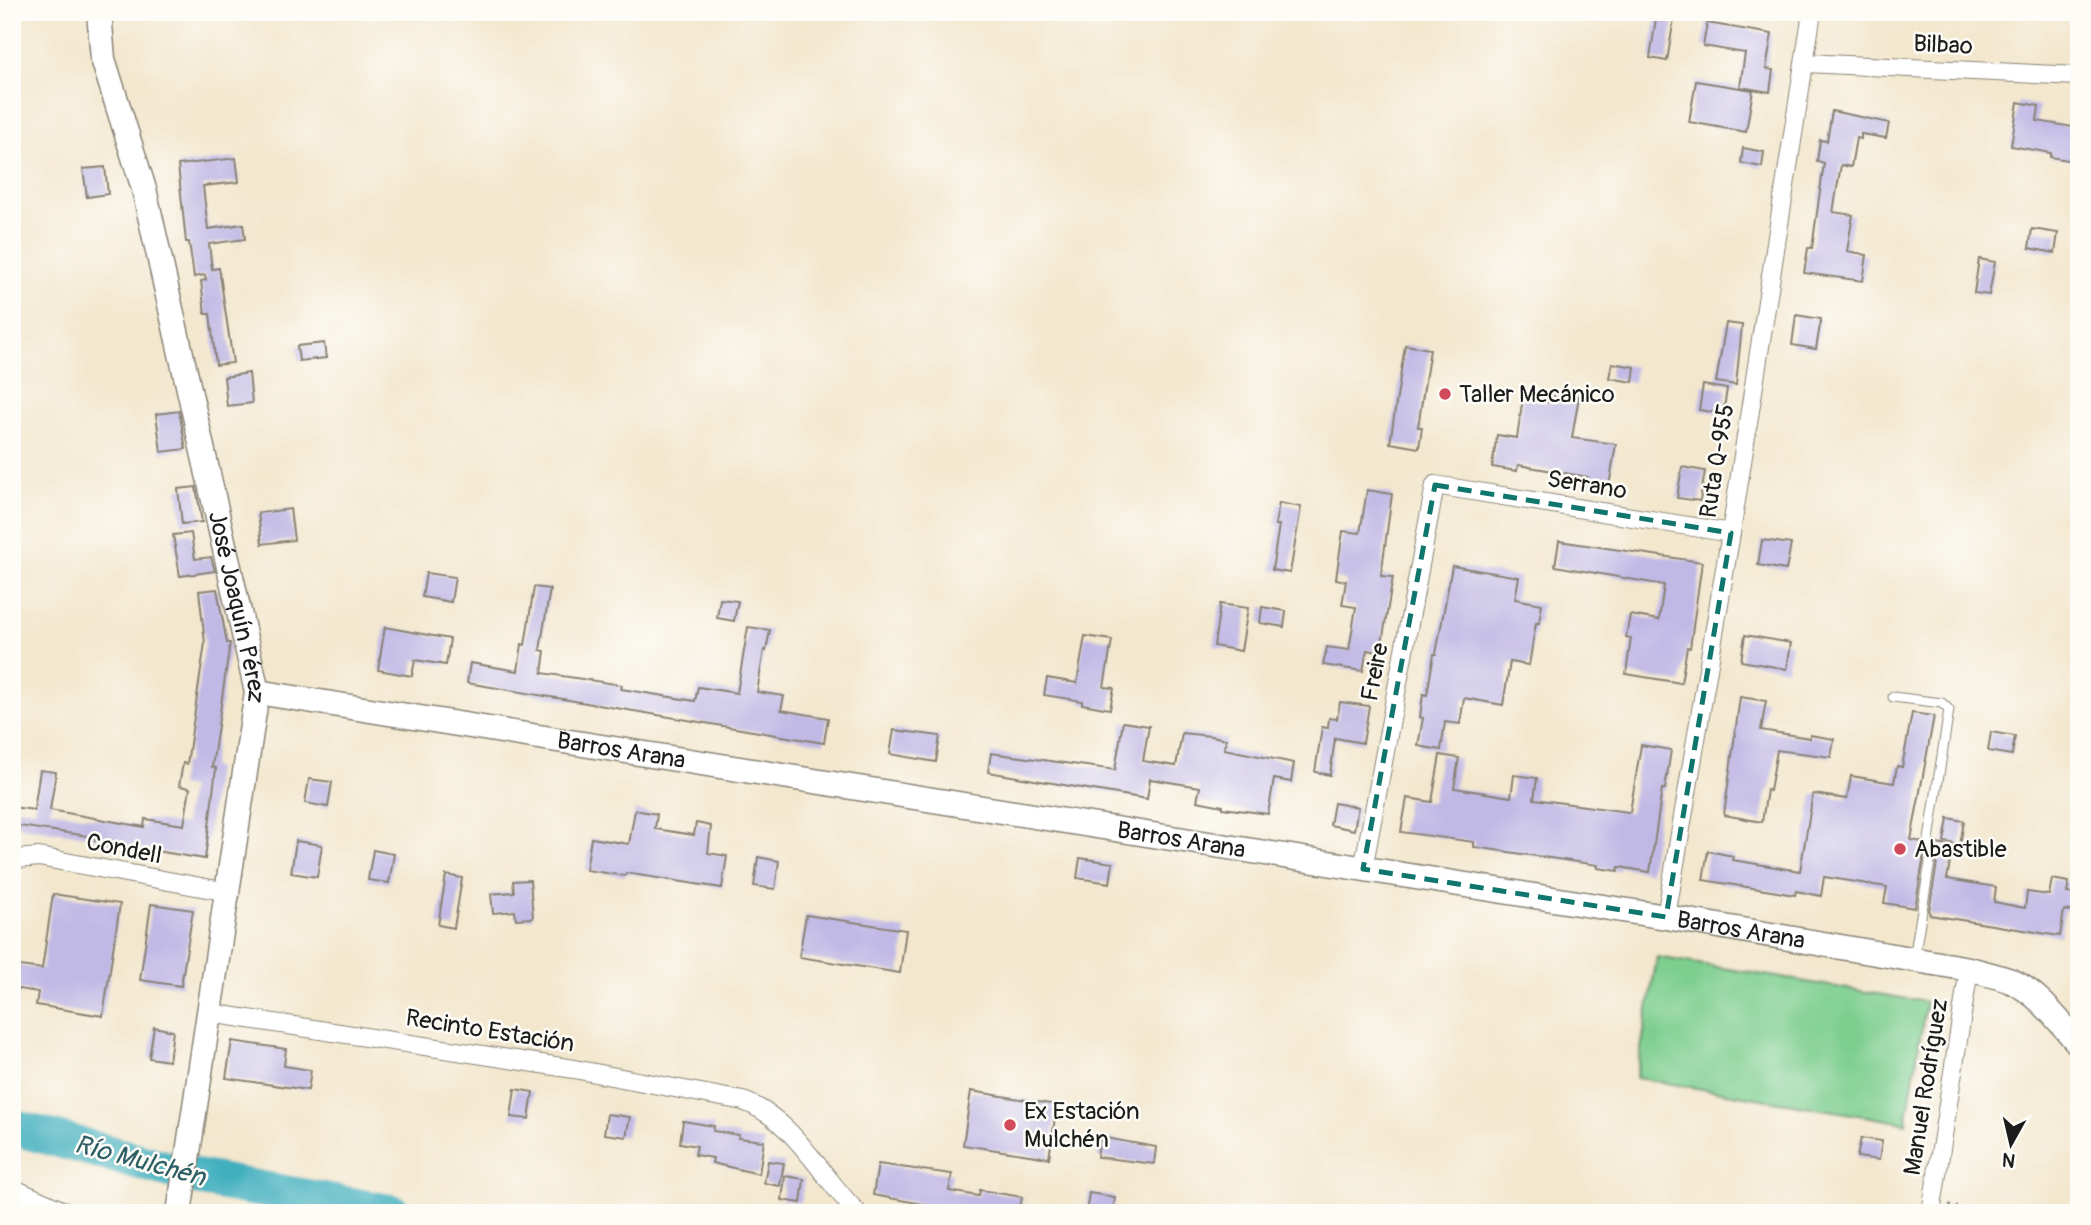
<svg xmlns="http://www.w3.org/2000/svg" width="2091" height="1225" font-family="Pangolin,sans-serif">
<rect width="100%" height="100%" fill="#fdfcf7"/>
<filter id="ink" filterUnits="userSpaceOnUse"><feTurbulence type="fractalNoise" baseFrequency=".0143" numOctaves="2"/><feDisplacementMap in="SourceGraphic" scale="14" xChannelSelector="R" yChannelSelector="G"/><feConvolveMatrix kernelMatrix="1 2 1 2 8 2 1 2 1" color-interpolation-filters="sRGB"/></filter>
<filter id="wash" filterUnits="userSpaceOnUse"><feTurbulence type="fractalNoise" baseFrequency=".00686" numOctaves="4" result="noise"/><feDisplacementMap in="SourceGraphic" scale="28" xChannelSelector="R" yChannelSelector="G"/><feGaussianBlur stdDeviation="1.57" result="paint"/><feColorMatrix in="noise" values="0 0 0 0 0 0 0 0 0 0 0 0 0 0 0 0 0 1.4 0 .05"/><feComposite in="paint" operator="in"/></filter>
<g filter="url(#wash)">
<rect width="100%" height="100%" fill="#f3e7ce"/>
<polygon fill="#7dce8f" stroke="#4c7556" stroke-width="2" points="1657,957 1926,1002 1906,1123 1636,1078"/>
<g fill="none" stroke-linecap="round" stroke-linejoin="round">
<polyline stroke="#41afbe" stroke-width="37" points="12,1127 204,1179 393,1213"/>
</g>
<g id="blocks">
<g fill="#c1b9e5">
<polygon points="1657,12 1675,12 1667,61 1650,58"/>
<polygon points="1707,23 1772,34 1766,69 1773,70 1770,92 1740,87 1745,53 1703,46"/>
<polygon points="1696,81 1753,90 1746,132 1689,122"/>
<polygon points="2018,102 2039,106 2037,121 2079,128 2074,161 2050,157 2051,153 2011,146"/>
<polygon points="1832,111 1889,123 1886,138 1861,134 1861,139 1856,138 1851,167 1841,165 1833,212 1853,215 1847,251 1867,255 1863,281 1804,273 1808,248 1812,248 1824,163 1817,161 1820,140 1827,141"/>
<polygon points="1743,148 1764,152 1762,167 1741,163"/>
<polygon points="236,158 239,182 203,186 208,229 243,224 245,239 209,244 212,269 219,268 233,363 216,365 210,314 205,314 201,281 206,280 205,275 194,277 189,242 186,242 178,165"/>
<polygon points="105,167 108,194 87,197 83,169"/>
<polygon points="2032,229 2058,233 2055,253 2029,248"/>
<polygon points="1979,259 1995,262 1989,295 1974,293"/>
<polygon points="1796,315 1821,319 1816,349 1792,345"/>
<polygon points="1726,323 1742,325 1736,385 1716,382"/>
<polygon points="324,343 326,358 299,361 297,346"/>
<polygon points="1405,345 1430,349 1418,427 1422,427 1419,448 1390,443"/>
<polygon points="1612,363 1635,367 1633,382 1609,378"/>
<polygon points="249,373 252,403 227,406 224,377"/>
<polygon points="1703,385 1727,389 1723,414 1699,410"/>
<polygon points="1555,392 1579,396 1572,438 1616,444 1609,486 1587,482 1588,477 1518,465 1517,471 1492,467 1497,435 1517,438 1523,397 1553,403"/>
<polygon points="179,411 186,449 161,452 156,414"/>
<polygon points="1682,467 1705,471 1700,501 1677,498"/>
<polygon points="196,487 202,522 182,524 178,489"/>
<polygon points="1367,490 1392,494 1381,576 1393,577 1382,643 1379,652 1367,650 1363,671 1323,665 1327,647 1349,650 1356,607 1342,605 1346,581 1336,579 1338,565 1343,531 1360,533"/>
<polygon points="1279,503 1301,507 1290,573 1272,570 1279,525 1275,525"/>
<polygon points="290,509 294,540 262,544 258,513"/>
<polygon points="191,533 195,559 211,557 215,571 180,576 173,535"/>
<polygon points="1762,540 1791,544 1786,570 1758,565"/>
<polygon points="1559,541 1702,562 1690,648 1687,647 1681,683 1626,674 1631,638 1626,637 1630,615 1659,620 1664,585 1555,566"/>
<polygon points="1452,566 1519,577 1515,599 1542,604 1539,623 1536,623 1529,665 1510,662 1503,705 1464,698 1460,724 1445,722 1441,750 1418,746 1423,718 1420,717 1423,694 1427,695 1434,654 1436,654"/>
<polygon points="426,573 455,577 451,602 422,597"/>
<polygon points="534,587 550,589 540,650 545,651 542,673 622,685 621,689 695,701 698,687 737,693 748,627 770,630 766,651 764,650 757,692 784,696 781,710 828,718 824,743 467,683 470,663 518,671 522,644 525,645"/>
<polygon points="217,589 227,643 230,643 212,767 216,768 205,859 95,841 95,837 12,825 12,807 34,810 40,770 56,772 50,810 144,827 145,819 184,825 190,788 179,786 183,763 187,764 205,643 199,591"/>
<polygon points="720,599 738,601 734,621 717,618"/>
<polygon points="1220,604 1248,608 1241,651 1214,646"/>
<polygon points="1262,607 1286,611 1284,627 1260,623"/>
<polygon points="385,627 450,639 446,665 415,660 412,676 378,670"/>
<polygon points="1745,635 1791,643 1787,669 1741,661"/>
<polygon points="1085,636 1112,640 1104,687 1114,688 1110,709 1082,704 1082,701 1044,695 1047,678 1077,683"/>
<polygon points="1740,697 1766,701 1761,730 1810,738 1810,735 1834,739 1831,757 1777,750 1770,791 1767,790 1762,822 1724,815"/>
<polygon points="1340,702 1369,706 1363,743 1335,738 1330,775 1315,772 1322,727 1328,728 1329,718 1337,719"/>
<polygon points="1912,713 1934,716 1911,840 1922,842 1923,862 1915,908 1884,903 1887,887 1824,877 1821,896 1796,891 1795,895 1703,880 1708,851 1733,856 1732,860 1800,871 1813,794 1847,799 1851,776 1894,783 1897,766 1902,767"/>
<polygon points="1123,722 1149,726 1143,761 1176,766 1182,733 1211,736 1226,739 1224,749 1294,763 1291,782 1274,779 1268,814 1223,808 1223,806 1197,801 1200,787 1150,779 1147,799 988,772 991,753 1115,770"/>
<polygon points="894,730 940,736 936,762 890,754"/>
<polygon points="1991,732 2015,736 2012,755 1988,751"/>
<polygon points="1641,745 1671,750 1665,789 1662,789 1650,872 1619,867 1618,871 1597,868 1598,865 1474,847 1474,842 1401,832 1407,798 1432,802 1440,755 1459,758 1454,788 1511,797 1514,775 1537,778 1534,799 1628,812 1630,812"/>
<polygon points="309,779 332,782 328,807 305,803"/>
<polygon points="1334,803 1358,807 1354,830 1330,825"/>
<polygon points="635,810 657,814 655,829 694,835 696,823 711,826 708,853 727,856 722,888 626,873 625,876 586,870 591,838 629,844"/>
<polygon points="1948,818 1964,821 1960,845 1944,842"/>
<polygon points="296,841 322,845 317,877 291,873"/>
<polygon points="1935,844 1953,846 1947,879 1996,887 1994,902 2025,908 2027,892 2049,895 2052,879 2069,882 2067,893 2079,895 2079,912 2064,910 2060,936 1930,915 1929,911 1937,863"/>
<polygon points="373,850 394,854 389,883 368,880"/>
<polygon points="758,857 779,861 775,889 754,886"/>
<polygon points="1080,858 1113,863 1110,883 1077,878"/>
<polygon points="446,875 462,878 454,928 438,925"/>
<polygon points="530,880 533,918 516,919 515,911 493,913 491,894 514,892 513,881"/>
<polygon points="53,894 120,904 103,1016 36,1005 38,992 12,988 12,965 42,969"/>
<polygon points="151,904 193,910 181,986 140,980"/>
<polygon points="806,915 906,930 900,973 799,957"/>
<polygon points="154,1027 173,1031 169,1061 149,1058"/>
<polygon points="232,1041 286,1049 284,1066 311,1070 308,1090 226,1078"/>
<polygon points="515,1089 533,1092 529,1119 511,1117"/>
<polygon points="971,1091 1057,1105 1049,1158 963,1145"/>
<polygon points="607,1114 630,1117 626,1137 604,1134"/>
<polygon points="683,1121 714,1126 713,1131 739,1135 738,1138 764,1141 759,1174 712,1163 713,1158 695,1155 697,1146 680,1143"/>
<polygon points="1100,1137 1156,1147 1154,1164 1097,1157"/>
<polygon points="1861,1138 1882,1141 1879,1160 1857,1157"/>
<polygon points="768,1161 784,1163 780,1186 764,1183"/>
<polygon points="878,1164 952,1174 949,1191 979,1196 980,1190 1022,1197 1019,1213 971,1213 873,1195"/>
<polygon points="785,1176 804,1179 801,1203 782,1200"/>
<polygon points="1089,1193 1115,1197 1113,1213 1086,1213"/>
</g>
</g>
</g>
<g filter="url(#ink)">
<use href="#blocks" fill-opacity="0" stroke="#888275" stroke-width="2"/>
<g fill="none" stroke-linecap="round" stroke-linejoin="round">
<g stroke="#888275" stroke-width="11">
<polyline id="lane" points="1893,697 1942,703 1949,710 1928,846 1930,862 1914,958"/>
</g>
<g stroke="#888275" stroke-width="20">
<g id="street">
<polyline points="1805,63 2079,76"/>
<polyline points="12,863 17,859 39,857 228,892"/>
<polyline points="1363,869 1435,485 1731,533"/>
<polyline points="1666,917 1731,533 1812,12"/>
<path d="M210 1013 574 1069 743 1101C794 1119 820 1176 858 1213"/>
<polyline points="12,1188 68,1213"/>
<polyline points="1931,1213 1969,969"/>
</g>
</g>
<g stroke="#888275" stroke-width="27">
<g id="secondary">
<path id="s1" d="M99 12 103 59 144 189 257 692 179 1213"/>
<path id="s2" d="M257 692 1666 917 1969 969C1983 973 1998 976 2011 981 2039 993 2059 1022 2079 1044"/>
</g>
</g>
<polyline stroke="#888275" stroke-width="3.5" stroke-dasharray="2 5" stroke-linecap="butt" points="1949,1205 1974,1213"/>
<use href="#lane" stroke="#fff" stroke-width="9"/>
<use href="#street" stroke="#fff" stroke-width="18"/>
<use href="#secondary" stroke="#fff" stroke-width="24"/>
</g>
</g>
<path fill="none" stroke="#0f766e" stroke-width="5" stroke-dasharray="14 9" stroke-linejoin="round" d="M1435 485 1731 533 1666 917 1363 869Z"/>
<g fill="#d1495b" stroke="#fdfcf7" stroke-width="2.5">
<circle cx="1445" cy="394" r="7"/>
<circle cx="1900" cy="849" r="7"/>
<circle cx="1010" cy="1125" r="7"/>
</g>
<g text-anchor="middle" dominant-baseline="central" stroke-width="5" stroke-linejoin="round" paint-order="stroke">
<g font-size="24" fill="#1c1c1c" stroke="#fdfcf7">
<text transform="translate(1943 45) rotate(3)">Bilbao</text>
<text transform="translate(1717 461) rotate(-81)">Ruta Q-955</text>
<text transform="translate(1587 485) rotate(9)">Serrano</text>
<text stroke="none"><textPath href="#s1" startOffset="612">José Joaquín Pérez</textPath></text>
<text transform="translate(1375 672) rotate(-79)">Freire</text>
<text stroke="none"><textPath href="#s2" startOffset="369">Barros Arana</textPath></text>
<text stroke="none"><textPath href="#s2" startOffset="936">Barros Arana</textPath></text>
<text transform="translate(124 849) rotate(11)">Condell</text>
<text stroke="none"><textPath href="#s2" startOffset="1503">Barros Arana</textPath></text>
<text transform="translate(490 1031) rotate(9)">Recinto Estación</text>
<text transform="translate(1926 1087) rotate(-81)">Manuel Rodríguez</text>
</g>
<g font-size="24" fill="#1c1c1c" stroke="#fdfcf7" text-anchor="start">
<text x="1459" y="394">Taller Mecánico</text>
<text x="1914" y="849">Abastible</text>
<text x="1024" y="1111">Ex Estación<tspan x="1024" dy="28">Mulchén</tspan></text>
</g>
<g font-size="26" font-style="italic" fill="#2d5e65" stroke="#fdfcf7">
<text transform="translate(140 1161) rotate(15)">Río Mulchén</text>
</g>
</g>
<rect width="2091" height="1225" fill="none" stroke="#fdfcf7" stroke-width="42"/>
<g transform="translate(2011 1144) rotate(188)" stroke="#fdfcf7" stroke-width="5" paint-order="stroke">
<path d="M0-5L12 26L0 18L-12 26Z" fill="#1c1c1c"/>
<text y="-10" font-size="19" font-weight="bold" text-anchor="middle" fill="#1c1c1c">N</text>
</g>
</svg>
